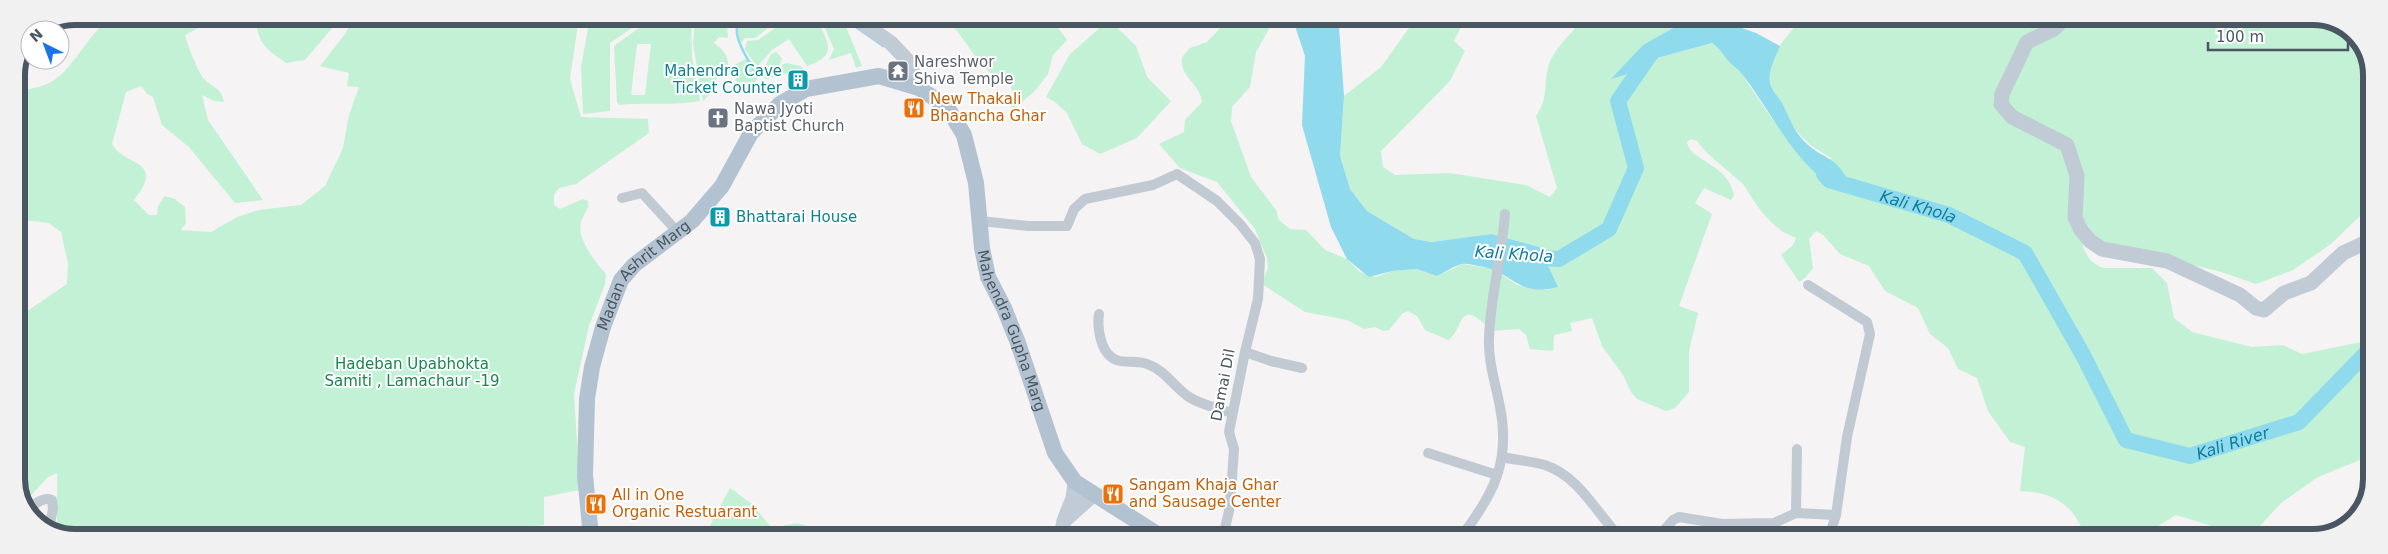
<svg xmlns="http://www.w3.org/2000/svg" width="2388" height="554" font-family="'DejaVu Sans',sans-serif">
<rect width="100%" height="100%" fill="#f5f3f3"/>
<g fill="#c3f1d5" fill-rule="evenodd">
<path d="M113 16H221L185 35C188 46 197 70 204 79 213 88 221 87 224 102L214 101 202 95 208 120 263 200 235 203 189 147 162 125 153 97 147 94 141 86 126 92 112 144C126 168 166 159 134 200L149 215H157L158 206 165 196 175 199 185 207 186 223 181 230 211 232 237 217 259 210 301 205 325 186 343 148 349 115 359 87 347 86 349 73 320 66 345 34 355 16 579 17 570 79 581 117 648 119 649 133 576 184 559 188 554 195V205L560 209 583 199 588 201C590 210 583 214 581 222 576 238 596 263 606 274L605 284 589 326 574 394 580 490 544 497V525L522 527V537H64L57 533V473L48 477 24 503 17 486V318L67 284 68 264 61 232 49 223 16 219V91C26 89 38 88 47 84 72 74 88 32 113 16Z"/>
<path d="M256 16H342L305 60 286 63C265 48 257 43 256 16Z"/>
<polygon points="590,17 648,17 610,43 610,111 583,114 581,67"/>
<path d="M659 17H691L692 58 700 101C673 106 646 102 619 105L617 102 614 46 639 28ZM637 44H651L645 95H631Z"/>
<path d="M695 17H720V26L727 23 728 38 719 37 714 43C723 50 728 54 728 66L717 77 715 88 703 101 693 44Z"/>
<polygon points="745,17 765,17 771,26 755,38 745,38 740,44 738,29 741,19"/>
<path d="M791 17H816C827 42 840 55 807 66L789 39 772 50 757 67 745 49 747 41 758 40Z"/>
<polygon points="820,17 842,17 862,66 856,68 851,53 829,60 834,49"/>
<path d="M942 17H1050L1067 40 1053 55 1048 74 1034 92 1011 111 1013 96 1010 82C1006 80 1000 78 996 76 972 62 964 31 942 17Z"/>
<path d="M1238 17H1273V22L1256 52 1250 87 1232 107 1231 121 1251 177 1276 210 1279 220 1290 229 1306 230 1325 250 1347 259 1360 272 1376 277 1392 271 1417 269 1437 276 1463 264 1494 269 1517 285 1546 290 1558 287 1515 241 1491 234 1432 242 1414 239 1367 211 1350 189 1340 156 1344 96 1381 67 1417 17H1466L1454 41 1465 51 1450 81 1381 151 1383 167 1395 175 1449 173 1526 185 1550 197 1557 188 1536 116C1549 96 1543 89 1548 68 1551 52 1575 29 1585 17H1662L1675 27 1643 45 1644 69 1657 58 1712 43 1723 50 1729 62 1741 73 1772 119 1803 158 1833 159C1805 143 1796 135 1782 105 1779 98 1774 93 1771 86 1763 60 1788 33 1805 17H2324L2357 37 2372 71 2371 196 2362 214 2331 244 2293 270 2256 284 2218 271 2081 240C2085 254 2090 264 2104 268H2152L2167 283 2174 318 2192 332 2252 347 2283 345 2302 354 2371 340V461L2360 460 2318 477 2281 503 2258 528 2246 538H2233L2209 525 2176 515 2158 526 2141 530H2112L2095 538H2086C2074 505 2055 492 2020 491L2025 447 2010 442 1988 411 1977 378 1958 369 1948 348 1930 334 1918 308 1885 291 1869 266 1840 254 1823 235 1816 231 1809 239 1813 268 1806 277 1799 282 1781 255 1793 245 1796 238 1783 232 1773 224 1760 210 1743 184 1706 152 1697 141 1691 139 1687 142C1689 161 1727 162 1734 195L1731 200 1704 188 1695 203 1712 214 1679 306 1698 313 1689 351V392L1675 408 1666 411 1637 399 1631 392 1623 375 1602 346 1592 318 1570 323 1572 331 1554 335 1553 351 1530 349 1526 335 1519 329 1492 331C1456 294 1465 330 1448 340L1425 330 1417 316 1408 311 1402 314 1389 330 1383 331 1375 327 1364 329 1347 320 1305 312 1262 284 1268 268 1267 258 1255 229 1217 182 1180 168 1159 144 1184 132 1185 120 1202 102C1201 84 1179 77 1182 57L1190 48 1207 42 1220 28 1229 26Z"/>
<polygon points="1109,20 1136,46 1147,77 1171,101 1137,138 1100,154 1082,144 1067,113 1055,102 1046,97 1070,54"/>
<polygon points="776,52 782,58 776,76 767,79 761,77 757,70 766,65 771,54"/>
<polygon points="748,58 758,78 755,82 740,88 732,71 736,64"/>
<polygon points="786,63 801,66 802,69 777,76 782,65"/>
<path d="M730 488 752 504 770 526C784 529 793 519 806 526L794 537H704Z"/>
</g>
<g fill="#90daee">
<path d="M1292 17H1335L1339 27 1344 96 1340 156 1350 189 1367 211 1414 239 1432 242 1491 234 1539 247 1558 287C1517 298 1512 270 1478 266 1473 265 1466 263 1462 264 1454 266 1445 272 1437 276L1417 269 1392 271 1369 277 1347 259 1331 227 1302 125 1305 56Z"/>
<path d="M1722 21 1756 33 1780 46C1775 58 1768 70 1770 83 1772 91 1778 96 1782 103 1790 118 1794 133 1808 145 1823 158 1835 157 1846 177L1840 189C1797 171 1770 108 1741 73 1738 69 1733 66 1730 63 1723 55 1721 49 1712 43L1657 58 1644 69 1611 79 1643 45 1675 27Z"/>
</g>
<g fill="none" stroke-linecap="round" stroke-linejoin="round">
<g stroke="#90daee" stroke-width="2.5">
<path d="M743 17C725 30 751 63 758 77"/>
<polyline points="853,25 883,46"/>
</g>
<g stroke="#90daee" stroke-width="16">
<path id="s1" d="M1824 174 1829 180 1949 215 2025 253 2083 355 2126 440 2190 456 2299 422 2371 348"/>
<polyline points="1522,257 1559,259 1609,229 1636,168 1618,101 1652,52"/>
</g>
<g stroke="#c1cad2" stroke-width="10">
<polyline points="622,198 642,193 674,228 670,237"/>
<polyline points="981,221 1028,226 1067,226 1074,209 1085,199 1153,185 1177,174 1217,201 1240,224 1255,243 1260,259 1258,299 1245,352 1229,432 1234,449 1232,478 1229,511 1223,537"/>
<polyline points="1808,285 1867,322 1870,334 1847,437 1836,515 1829,537"/>
<path d="M1099 314C1097 325 1100 345 1108 354 1119 367 1133 358 1147 364 1165 370 1174 387 1189 397 1201 405 1218 408 1232 413"/>
<polyline points="1245,352 1271,361 1302,368"/>
<polyline points="1428,453 1497,475"/>
<path d="M1502 457C1516 460 1531 461 1545 465 1580 477 1596 513 1620 537"/>
<path d="M27 510C34 505 43 496 52 500L53 509 49 528"/>
<polyline points="1796,513 1797,449"/>
<path d="M1461 537C1493 495 1511 462 1500 407 1496 385 1488 362 1489 339 1490 297 1502 256 1505 214"/>
<polyline points="1658,537 1673,520 1679,517 1722,524 1774,523 1796,513 1836,515"/>
</g>
<g stroke="#c1cbd6" stroke-width="15">
<polyline points="854,17 891,43 908,61 919,88"/>
<polyline points="2062,17 2061,22 2054,29 2027,42 2002,94 2001,104 2012,117 2067,145 2077,176 2075,218 2081,230 2090,241 2102,249 2167,261 2240,295 2256,308 2264,310 2284,293 2311,283 2343,253 2371,240"/>
<polyline points="1065,518 1073,498 1075,482"/>
<polyline points="1061,537 1064,521 1094,494"/>
</g>
<path stroke="#b3c2d1" stroke-width="16" id="s2" d="M591 537 585 475 587 399 592 367 603 327 621 280 634 265 692 221 722 186 751 133 780 104 806 89 879 76 919 88 947 107 964 135 976 183 982 248 988 277 1004 308 1018 343 1055 453 1075 482 1162 537"/>
</g>
<defs>
<g id="temple-square" transform="scale(1.125)"><rect x="-9" y="-9" width="18" height="18" rx="4" fill="#6b7280" stroke="#fff"/><path d="M0-6L5-2H3V0L6.5 2.5H4V6H1.5V3h-3V6H-4V2.5H-6.5L-3 0V-2H-5Z" fill="#fff"/></g>
<g id="building-square" transform="scale(1.125)"><rect x="-9" y="-9" width="18" height="18" rx="4" fill="#0f9aa8" stroke="#fff"/><path d="M-4-6H4V6H1V3H-1V6H-4ZM-2.5-4.3h1.7v1.8h-1.7ZM.8-4.3h1.7v1.8H.8ZM-2.5-1h1.7V.8h-1.7ZM.8-1h1.7V.8H.8Z" fill="#fff"/></g>
<g id="restaurant-square" transform="scale(1.125)"><rect x="-9" y="-9" width="18" height="18" rx="4" fill="#e8710a" stroke="#fff"/><path d="M-5-6h1v4h1v-4h1v4h1v-4h1v5L-1.5 .5V6h-2V.5L-5-1ZM5-6V6H3V1.5H1.5Q1.5-4 5-6Z" fill="#fff"/></g>
<g id="church-square" transform="scale(1.125)"><rect x="-9" y="-9" width="18" height="18" rx="4" fill="#6b7280" stroke="#fff"/><path d="M-1.2-6h2.4v3.5h3.3v2.4h-3.3V6h-2.4V-.1h-3.3v-2.4h3.3Z" fill="#fff"/></g>
</defs>
<g fill-rule="evenodd">
<use href="#temple-square" x="898" y="71"/>
<use href="#building-square" x="798" y="80"/>
<use href="#restaurant-square" x="914" y="108"/>
<use href="#church-square" x="718" y="118"/>
<use href="#building-square" x="720" y="217"/>
<use href="#restaurant-square" x="1113" y="494"/>
<use href="#restaurant-square" x="596" y="504"/>
</g>
<g text-anchor="middle" dominant-baseline="central" stroke-width="4" stroke-linejoin="round" paint-order="stroke">
<g font-size="15" fill="#5b616d" stroke="#fff" text-anchor="start">
<text x="914" y="62">Nareshwor<tspan x="914" dy="17">Shiva Temple</tspan></text>
<text x="734" y="109">Nawa Jyoti<tspan x="734" dy="17">Baptist Church</tspan></text>
</g>
<g font-size="15" fill="#0d838f" stroke="#fff" text-anchor="end">
<text x="782" y="71">Mahendra Cave<tspan x="782" dy="17">Ticket Counter</tspan></text>
<text x="736" y="217" text-anchor="start">Bhattarai House</text>
</g>
<g font-size="15" fill="#c56008" stroke="#fff" text-anchor="start">
<text x="930" y="99">New Thakali<tspan x="930" dy="17">Bhaancha Ghar</tspan></text>
<text x="1129" y="485">Sangam Khaja Ghar<tspan x="1129" dy="17">and Sausage Center</tspan></text>
<text x="612" y="495">All in One<tspan x="612" dy="17">Organic Restuarant</tspan></text>
</g>
<g font-size="15" fill="#4a5661" stroke="#fff">
<text stroke="none"><textPath href="#s2" startOffset="280">Madan Ashrit Marg</textPath></text>
<text stroke="none"><textPath href="#s2" startOffset="918">Mahendra Gupha Marg</textPath></text>
<text transform="translate(1223 385) rotate(-79)">Damai Dil</text>
</g>
<g font-size="15" fill="#17864f" stroke="#fff">
<text x="412" y="364">Hadeban Upabhokta<tspan x="412" dy="17">Samiti , Lamachaur -19</tspan></text>
</g>
<g font-size="16" font-style="italic" fill="#0c7c9b" stroke="#fff">
<text stroke="none"><textPath href="#s1" startOffset="101">Kali Khola</textPath></text>
<text transform="translate(1514 254) rotate(4)">Kali Khola</text>
<text stroke="none"><textPath href="#s1" startOffset="541">Kali River</textPath></text>
</g>
</g>
<path d="M0 0H2388V554H0ZM75 25H2313A50 50 0 0 1 2363 75V479A50 50 0 0 1 2313 529H75A50 50 0 0 1 25 479V75A50 50 0 0 1 75 25Z" fill="#f1f1f2" fill-rule="evenodd"/>
<path fill="none" stroke="#4a5661" stroke-width="6" d="M75 25H2313A50 50 0 0 1 2363 75V479A50 50 0 0 1 2313 529H75A50 50 0 0 1 25 479V75A50 50 0 0 1 75 25Z"/>
<g transform="translate(45 45) rotate(318)"><circle r="24" fill="#ffffff" stroke="#b7bbc0"/>
<path d="M0-4L9 19L0 12L-9 19Z" fill="#1a73e8"/>
<text y="-8" font-size="14" font-weight="bold" text-anchor="middle" fill="#4a5661">N</text>
</g>
<path d="M2208 42v8h140v-8" fill="none" stroke="#4a5661" stroke-width="2.5"/>
<text x="2216" y="42" font-size="15" fill="#4a5661" stroke="#ffffff" stroke-width="4" paint-order="stroke">100 m</text>
</svg>
